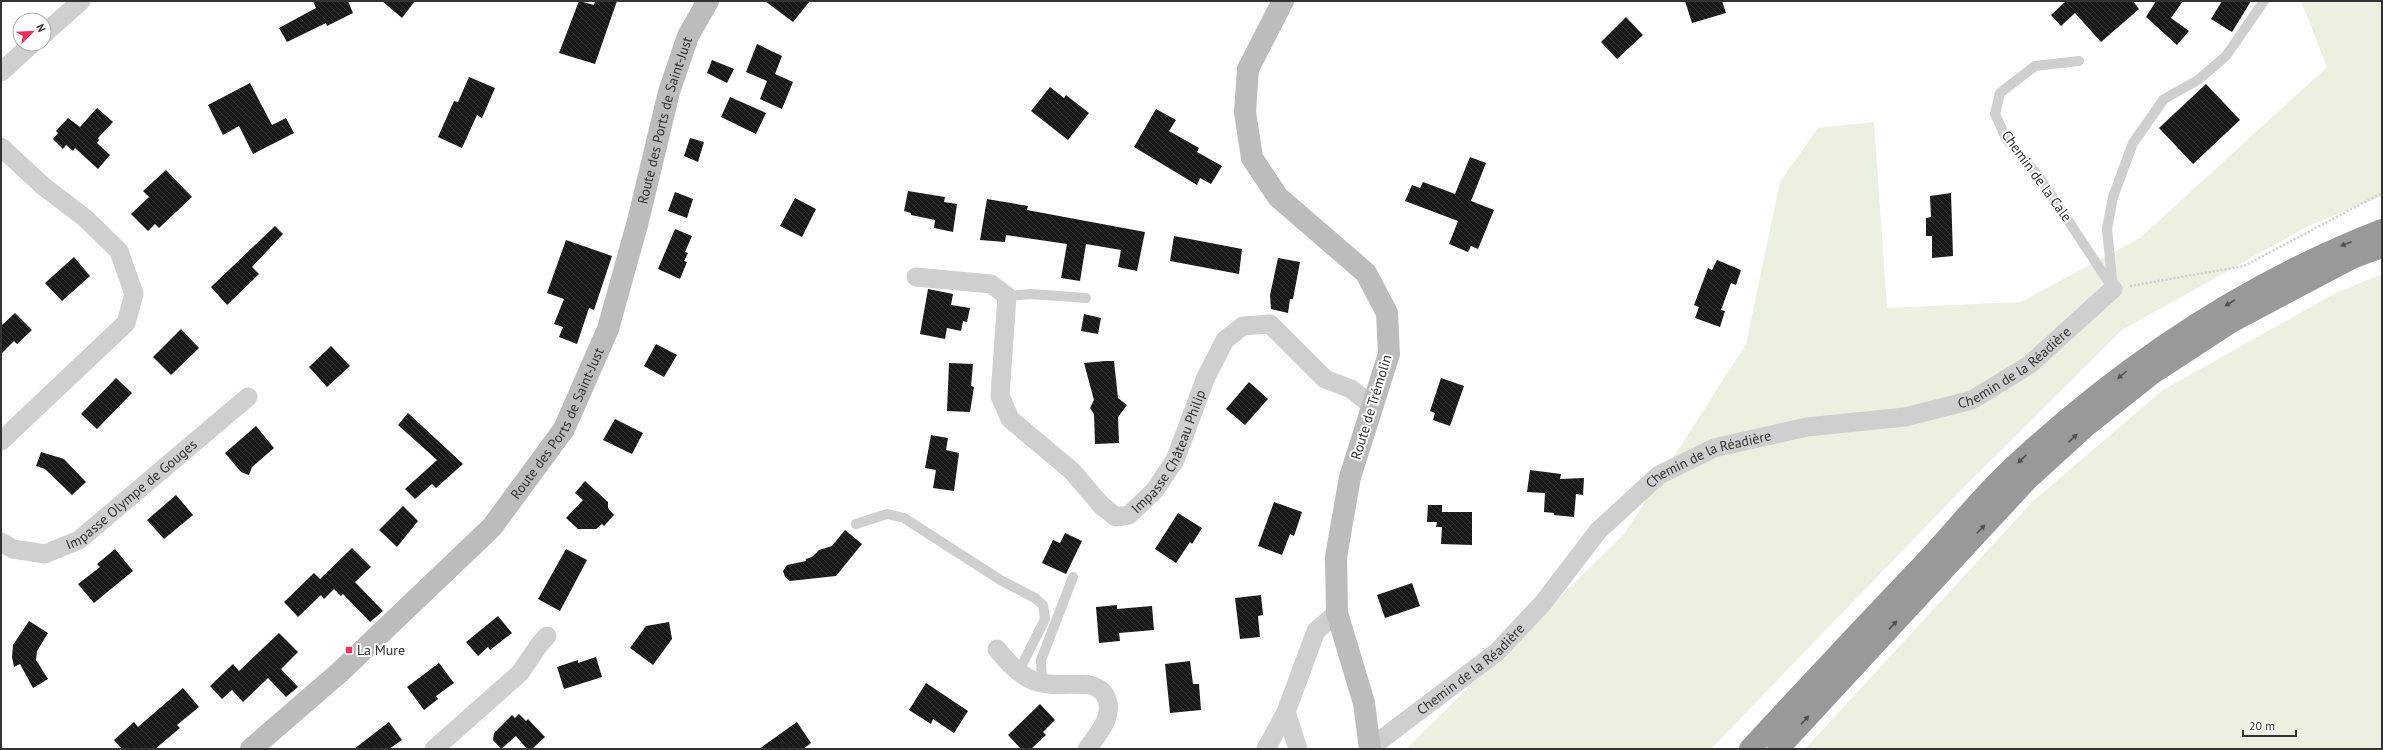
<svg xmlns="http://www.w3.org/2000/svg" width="2383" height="750" font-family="'PT Sans',sans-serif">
<defs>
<pattern id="building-back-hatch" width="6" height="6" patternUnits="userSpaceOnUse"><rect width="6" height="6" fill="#191919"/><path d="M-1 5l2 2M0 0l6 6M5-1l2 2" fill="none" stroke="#323232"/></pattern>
</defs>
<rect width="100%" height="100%" fill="#fff"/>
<g fill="#ebf0e0">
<polygon points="2301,1 2382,1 2382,196 2308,226 2122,330 1964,487 1711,749 1406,749 1625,533 1746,344 1780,182 1818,128 1874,122 1887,308 2021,302 2140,238 2327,67"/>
<polygon points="2382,274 2382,749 1805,749 2033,501 2163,390 2334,294"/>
</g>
<g fill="url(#building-back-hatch)">
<polygon points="313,1 348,1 353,13 327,26 326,23 287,42 279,28 316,8"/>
<polygon points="382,1 415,1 402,18"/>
<polygon points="579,1 594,5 595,1 617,1 595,64 559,53"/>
<polygon points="765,1 810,1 793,22"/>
<polygon points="1685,1 1722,1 1726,13 1692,23"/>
<polygon points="2066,1 2133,1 2139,9 2101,42 2075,13 2061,26 2051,15"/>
<polygon points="2156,1 2183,1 2171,18 2189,31 2177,45 2146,17"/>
<polygon points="2222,1 2251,1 2232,32 2211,19"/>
<polygon points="1626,17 1643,35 1617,59 1601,42"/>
<polygon points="757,44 782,56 775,74 793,82 782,109 760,99 767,81 746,72"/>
<polygon points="712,60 734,69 727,83 707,73"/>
<polygon points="469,77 495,88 482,118 477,115 462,148 438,137 454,101 458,102"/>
<polygon points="250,83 272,125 286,118 294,133 253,154 239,126 223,135 208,105"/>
<polygon points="2206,84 2240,120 2193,164 2159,128"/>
<polygon points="1050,87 1064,98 1066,95 1089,113 1068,140 1031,111"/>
<polygon points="730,97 766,113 756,134 721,117"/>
<polygon points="97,108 113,122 98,138 99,140 97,143 110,155 98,169 75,148 73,151 66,145 63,149 53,139 58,133 56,131 68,118 80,127"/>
<polygon points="1156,109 1176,120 1169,131 1199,148 1197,152 1222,166 1211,184 1200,178 1197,185 1134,147"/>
<polygon points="690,138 704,142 698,162 684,156"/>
<polygon points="1470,157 1486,163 1471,201 1494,210 1478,249 1471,246 1468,252 1449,244 1458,221 1405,201 1412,185 1420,188 1423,182 1455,194"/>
<polygon points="166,170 192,197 159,228 155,224 148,231 131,214 149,197 143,191"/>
<polygon points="908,191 945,197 944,202 957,204 953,232 934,228 935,220 911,215 911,213 904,211"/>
<polygon points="675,192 693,199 687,218 668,211"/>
<polygon points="1951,193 1953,256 1932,258 1932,236 1926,236 1926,218 1931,217 1930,196"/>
<polygon points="795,198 816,209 802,237 780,226"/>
<polygon points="987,199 1028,206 1027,210 1145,232 1137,271 1118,267 1121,250 1086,244 1080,281 1061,278 1067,244 1006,235 1005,242 980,240"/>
<polygon points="275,226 283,234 252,267 259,274 227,305 211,287"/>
<polygon points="675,229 692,236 685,252 688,253 684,261 687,262 680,279 658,269"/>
<polygon points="1174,236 1242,249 1239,274 1170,261"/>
<polygon points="566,240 612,256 594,310 589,308 577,344 559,337 563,327 554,324 564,299 547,293"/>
<polygon points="74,257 90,276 62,301 45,283"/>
<polygon points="1278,258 1300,262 1293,299 1290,299 1288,313 1271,309 1270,295"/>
<polygon points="1717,260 1741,270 1736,285 1731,283 1721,310 1725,311 1720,327 1695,318 1699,307 1694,305 1708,268 1712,270"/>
<polygon points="928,289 953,294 951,305 970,308 967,322 963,321 961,331 947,328 945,339 920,334"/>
<polygon points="15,313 32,330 17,344 14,341 1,354 1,326"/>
<polygon points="1084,314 1101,318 1098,334 1081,331"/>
<polygon points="181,329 199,348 171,375 153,357"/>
<polygon points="656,344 677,355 664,377 644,366"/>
<polygon points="331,346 350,366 327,387 309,367"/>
<polygon points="1105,361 1114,361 1118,398 1127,405 1118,417 1119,443 1095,444 1094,414 1090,408 1094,400 1084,363"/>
<polygon points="949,363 973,364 971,386 974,387 970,412 947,411"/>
<polygon points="116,378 132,393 97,429 81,414"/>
<polygon points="1441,378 1464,386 1450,426 1433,420 1435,413 1430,411"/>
<polygon points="1249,382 1268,399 1245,425 1226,409"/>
<polygon points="408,413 463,464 436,488 432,484 415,499 405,489 437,460 398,425"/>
<polygon points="615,419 643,433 632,454 603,440"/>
<polygon points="256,426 274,448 252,467 249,475 241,472 225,453"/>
<polygon points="931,435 948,438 946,450 959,453 954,491 933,488 936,470 925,468"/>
<polygon points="41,452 64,459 86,482 72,495 45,469 36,466"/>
<polygon points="1530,470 1561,474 1560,479 1584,478 1583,495 1576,494 1574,517 1554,515 1554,513 1544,512 1545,493 1527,492"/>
<polygon points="585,481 608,502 608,508 614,515 604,526 602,524 596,529 578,529 566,518 583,500 575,493"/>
<polygon points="176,495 193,515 164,539 147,520"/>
<polygon points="1274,502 1302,512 1294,536 1290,534 1282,555 1258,546"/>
<polygon points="1428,505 1442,505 1442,512 1472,512 1472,545 1441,544 1442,527 1436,527 1437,522 1427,522"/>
<polygon points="403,506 418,521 397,547 379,530"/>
<polygon points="1178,513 1202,528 1192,544 1190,542 1176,563 1155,549"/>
<polygon points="845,530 862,544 836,576 790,581 785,577 783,571 787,565 806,561 806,559 812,557 819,550 832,546"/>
<polygon points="1065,533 1082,541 1066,574 1042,563 1053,540 1060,543"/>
<polygon points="352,548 371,567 355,582 383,611 370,622 343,594 341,596 334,589 324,599 321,595 298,617 284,602 314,573 320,579"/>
<polygon points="115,549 133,571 94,603 78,584 100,567 97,564"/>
<polygon points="566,549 587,560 560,611 538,599"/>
<polygon points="1412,583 1420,606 1385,618 1377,595"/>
<polygon points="1261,595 1263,615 1258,616 1260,637 1240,639 1235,598"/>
<polygon points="1117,605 1117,609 1152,606 1154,630 1119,633 1120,641 1099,643 1096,607"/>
<polygon points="498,616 512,633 490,650 488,647 478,656 466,642"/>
<polygon points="29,621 48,633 37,651 36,660 48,679 33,688 20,664 14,667 12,657 13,645"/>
<polygon points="669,622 672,639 653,665 630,648 646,626"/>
<polygon points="279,633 298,652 281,669 298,687 286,697 268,678 243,702 232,690 222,699 210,686 233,664 239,671"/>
<polygon points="596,657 602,677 564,689 557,667 578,660 578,663"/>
<polygon points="1190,661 1193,684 1199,684 1201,710 1170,713 1165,664"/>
<polygon points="439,663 454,683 436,696 438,699 424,710 407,687"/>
<polygon points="926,683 968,711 954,733 933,719 931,724 909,710"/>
<polygon points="183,688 199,707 177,725 180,728 155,749 122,749 114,740 134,722 138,727"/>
<polygon points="1040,704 1055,720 1043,732 1046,735 1031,749 1021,749 1008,735"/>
<polygon points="519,714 526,721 528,719 545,737 532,749 527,749 516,736 501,749 493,740 494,733 512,715 515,718"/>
<polygon points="389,722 402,740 389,749 354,749"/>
<polygon points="797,722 811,743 803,749 759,749"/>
</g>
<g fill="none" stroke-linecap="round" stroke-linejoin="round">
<polyline stroke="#cfcfcf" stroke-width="2.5" stroke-dasharray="2 2" stroke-linecap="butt" points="2130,286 2244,266 2382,193"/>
<g stroke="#cfcfcf" stroke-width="10">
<polyline points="2079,61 2035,66 2000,93 1995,114 2007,140 2038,175 2112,287"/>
<polyline points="2113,289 2107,229 2113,197 2133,143 2164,99 2198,80 2226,56 2264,1"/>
<polyline points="1007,296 1031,294 1086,298"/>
<polyline points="856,524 887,514 904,518 1002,581 1035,598 1043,605 1045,619 1019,671"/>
<polyline points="1042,682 1041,660 1073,577"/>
</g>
<g stroke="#cfcfcf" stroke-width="19">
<polyline points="44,34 81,1"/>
<polyline points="1,72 32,44"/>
<polyline points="1,147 43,186 85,218 119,251 134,294 126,323 1,441"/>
<path id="s1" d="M916 277 991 284 1007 296 1000 396 1010 419 1072 471 1101 505 1116 517 1129 515 1155 490 1175 460 1206 377 1225 340 1243 326 1270 324 1325 379 1351 389 1374 407"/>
<path id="s2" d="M1 542 13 549 45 554 79 540 248 397"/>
<path d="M997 649C1007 662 1019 675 1034 681 1052 688 1072 682 1090 685 1095 686 1102 690 1105 695 1116 715 1098 734 1087 749"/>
<polyline points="1286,712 1298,749"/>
<path id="s3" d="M1370 748 1497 652 1543 603 1598 531 1659 475 1714 448 1807 427 1905 417 1972 400 2029 365 2113 289"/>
<polyline points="434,749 520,673 539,645 547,636"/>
<polyline points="1266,749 1286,712 1316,631 1337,613"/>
</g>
<g stroke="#bcbcbc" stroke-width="22">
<polyline points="1283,1 1248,69 1245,112 1252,158 1278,197 1366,273 1387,313 1389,354 1350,477 1336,557 1337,613 1364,703 1370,749"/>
<path id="s4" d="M251 749 340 672 492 527 564 429 608 329 638 221 669 92 688 36 708 1"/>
</g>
<g stroke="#999" stroke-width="22">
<path d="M1750 749C1810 684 1871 619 1932 555 1961 523 1990 487 2023 458 2129 361 2248 282 2382 230"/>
<polyline points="1778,749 1973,538 2027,480 2085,427 2153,373 2231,322 2352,258 2379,248"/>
</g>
</g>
<defs><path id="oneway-solid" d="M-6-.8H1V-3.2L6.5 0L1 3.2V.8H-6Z"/></defs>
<g fill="#515151">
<use href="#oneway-solid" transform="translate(2346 244) rotate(159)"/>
<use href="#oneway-solid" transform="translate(2230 303) rotate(149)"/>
<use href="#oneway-solid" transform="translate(2122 375) rotate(140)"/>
<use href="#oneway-solid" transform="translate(2073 438) rotate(-43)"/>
<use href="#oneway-solid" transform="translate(2022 459) rotate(137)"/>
<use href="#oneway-solid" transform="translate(1981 529) rotate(-46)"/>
<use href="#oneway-solid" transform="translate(1893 625) rotate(-47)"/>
<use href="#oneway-solid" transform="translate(1805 720) rotate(-47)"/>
</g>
<rect fill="#f42a58" stroke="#fff" stroke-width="1.5" x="345" y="646" width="8" height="8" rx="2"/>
<g text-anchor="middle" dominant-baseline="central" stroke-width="4" stroke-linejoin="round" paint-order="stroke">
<g font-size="14" fill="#323232" stroke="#fff">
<text stroke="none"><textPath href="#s4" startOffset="775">Route des Ports de Saint-Just</textPath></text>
<text transform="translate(2037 176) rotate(54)">Chemin de la Cale</text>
<text stroke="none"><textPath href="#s3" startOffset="777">Chemin de la Réadière</textPath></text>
<text transform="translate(1371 407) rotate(-73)">Route de Trémolin</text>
<text stroke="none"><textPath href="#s4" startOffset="451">Route des Ports de Saint-Just</textPath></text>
<text stroke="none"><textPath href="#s1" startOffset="455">Impasse Château Philip</textPath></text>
<text stroke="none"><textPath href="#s3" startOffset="452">Chemin de la Réadière</textPath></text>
<text stroke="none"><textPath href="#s2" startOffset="152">Impasse Olympe de Gouges</textPath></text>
<text stroke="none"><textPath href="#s3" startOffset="128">Chemin de la Réadière</textPath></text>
</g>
<g font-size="14" fill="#323232" stroke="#fff" text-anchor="start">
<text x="357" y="650">La Mure</text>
</g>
</g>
<rect width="2383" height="750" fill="none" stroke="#323232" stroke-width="4"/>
<g transform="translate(32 32) rotate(66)"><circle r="19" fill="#ffffff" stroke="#adadad"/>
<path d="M0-3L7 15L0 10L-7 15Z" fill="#f42a58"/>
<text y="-6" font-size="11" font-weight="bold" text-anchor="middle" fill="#323232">N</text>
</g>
<path d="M2243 730v6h53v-6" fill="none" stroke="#323232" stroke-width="2"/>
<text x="2249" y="730" font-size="12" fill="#323232" stroke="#ffffff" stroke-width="3" paint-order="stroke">20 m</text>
</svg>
